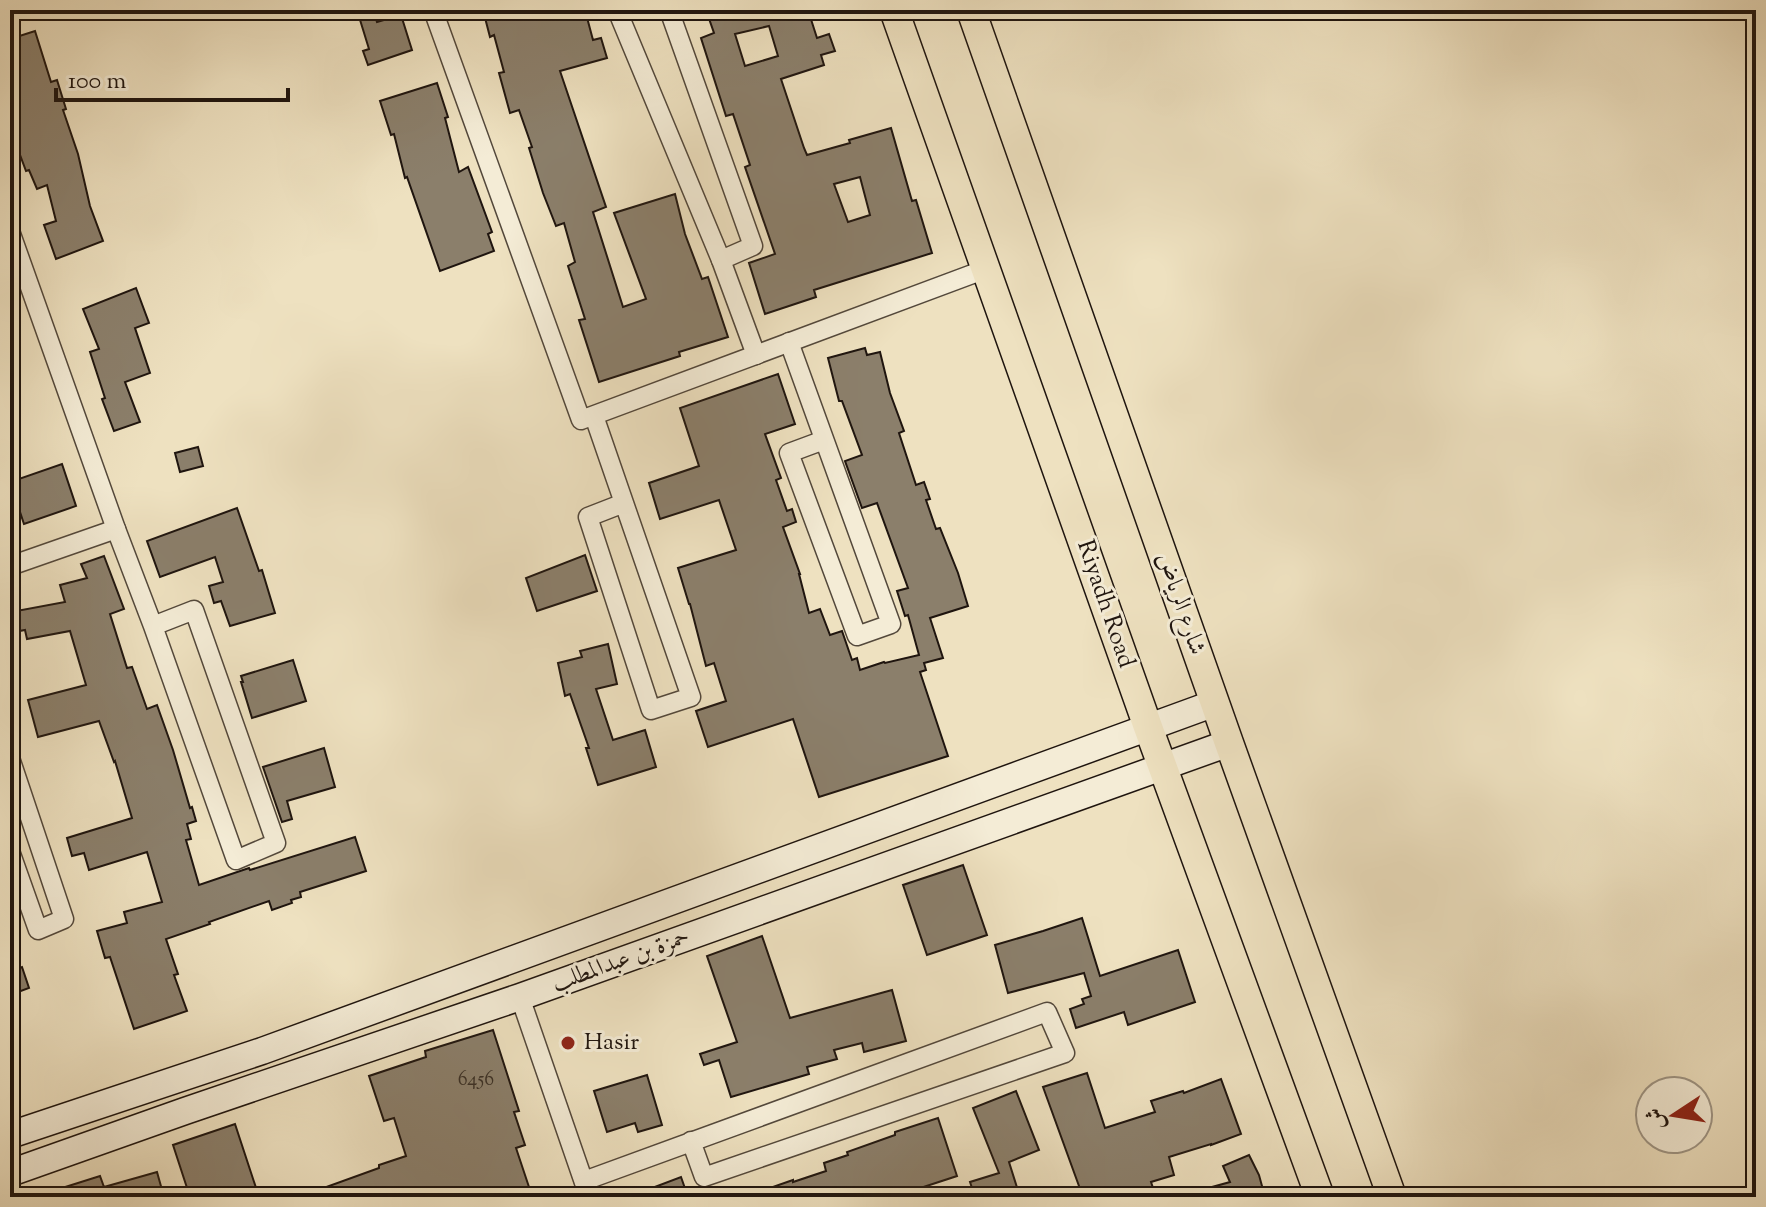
<svg xmlns="http://www.w3.org/2000/svg" width="1766" height="1207" font-family="'Sorts Mill Goudy',Amiri,serif">
<rect width="100%" height="100%" fill="#eee1c0"/>
<filter id="stains"><feTurbulence type="fractalNoise" baseFrequency=".0025" numOctaves="4"/><feColorMatrix values="0 0 0 0 .2 0 0 0 0 .09 0 0 0 0 .02 0 0 0 .5 -.17"/></filter>
<radialGradient id="worn" r=".72"><stop offset=".6" stop-color="#630" stop-opacity="0"/><stop offset="1" stop-color="#630" stop-opacity=".3"/></radialGradient>
<g fill="#8b7f6b" stroke="#1f150f" stroke-width="2" fill-rule="evenodd">
<polygon points="357,10 373,10 377,22 401,15 412,50 368,65 363,51 369,49"/>
<polygon points="483,10 585,10 593,40 601,38 607,58 560,71 606,207 593,212 623,307 646,299 614,213 675,194 685,234 702,279 708,277 728,337 679,352 680,356 599,382 579,320 585,319 568,266 575,262 564,223 556,226 543,193 529,148 532,147 519,110 510,113 499,73 504,72 494,35 490,37"/>
<path d="M706 10H752L753 14 765 10H808L817 38 829 34 835 51 821 55 824 65 781 79 804 148 807 155 850 143 849 140 891 128 912 201 916 200 932 253 814 290 816 297 765 314 749 263 775 254 745 167 750 165 733 114 726 116 701 38 714 33ZM769 26 778 56 745 66 735 34ZM860 177 870 215 848 222 834 184Z"/>
<polygon points="35,31 51,82 57,80 66,109 63,110 78,154 90,206 103,241 56,259 44,225 56,221 47,185 37,189 29,170 26,171 20,155 16,156 10,138 10,39"/>
<polygon points="437,83 448,117 445,118 459,172 468,167 492,232 488,234 494,251 440,271 407,177 405,178 394,134 391,135 380,101"/>
<polygon points="136,288 149,323 135,328 150,373 125,382 140,422 114,431 102,399 105,398 90,352 99,349 83,309"/>
<polygon points="865,348 867,355 880,352 890,393 904,431 899,433 916,485 924,482 930,499 926,500 936,529 940,528 958,573 968,606 930,618 943,658 924,663 926,670 920,672 948,756 819,797 793,719 708,747 696,711 726,701 714,663 706,666 690,604 689,604 678,568 736,550 719,500 660,519 649,483 699,466 680,408 778,374 795,424 765,434 781,478 776,480 787,511 792,509 796,522 783,527 800,574 799,574 809,613 820,609 830,635 842,631 852,660 857,658 860,670 884,662 885,663 919,655 908,615 905,616 897,591 908,588 877,503 862,508 845,461 862,455 842,401 839,401 828,358"/>
<polygon points="198,447 203,466 180,472 175,453"/>
<polygon points="62,464 76,506 24,524 10,482"/>
<polygon points="237,508 259,571 262,570 275,613 230,626 221,601 214,603 209,586 223,582 215,557 160,577 147,541"/>
<polygon points="585,555 597,591 537,611 526,578"/>
<polygon points="104,556 124,609 110,614 127,668 132,667 147,709 157,705 173,750 190,808 192,807 196,821 187,824 191,839 186,840 199,885 249,868 250,870 355,837 366,871 300,892 301,897 291,900 292,903 272,910 269,901 209,922 210,924 166,939 178,974 174,975 187,1011 134,1029 110,957 105,958 97,931 127,923 124,912 162,902 147,852 89,870 84,853 72,856 67,838 132,818 115,761 114,762 99,721 38,737 28,700 86,685 70,631 27,639 25,630 14,632 11,612 65,602 60,585 87,578 81,564"/>
<polygon points="608,644 617,684 596,689 613,740 645,730 656,767 598,785 586,748 589,748 570,694 565,696 558,663 582,657 580,651"/>
<polygon points="293,660 306,701 252,718 241,682 243,682 241,676"/>
<polygon points="324,748 335,787 287,801 292,819 282,822 263,767"/>
<polygon points="963,865 987,935 927,955 903,885"/>
<polygon points="1082,918 1100,976 1178,950 1195,1002 1128,1025 1124,1012 1076,1028 1070,1009 1084,1004 1082,999 1091,996 1084,973 1008,993 995,945 1043,931"/>
<polygon points="762,936 790,1018 892,990 906,1041 864,1052 862,1043 834,1050 837,1059 807,1067 809,1074 731,1097 719,1060 704,1065 700,1054 737,1042 707,956"/>
<polygon points="22,967 29,988 10,995 10,972"/>
<polygon points="493,1030 519,1111 514,1112 525,1145 516,1148 529,1187 499,1197 486,1197 483,1188 456,1197 410,1197 408,1192 395,1197 305,1197 304,1195 379,1168 379,1165 406,1156 394,1118 384,1121 369,1076 426,1057 425,1051"/>
<polygon points="1087,1073 1105,1128 1155,1112 1151,1101 1183,1091 1184,1093 1221,1079 1241,1134 1211,1145 1211,1144 1169,1157 1174,1175 1151,1182 1156,1197 1083,1197 1043,1087"/>
<polygon points="647,1075 662,1125 638,1132 635,1123 607,1132 594,1091"/>
<polygon points="1016,1091 1039,1150 1009,1162 1020,1197 975,1197 970,1182 999,1173 973,1108"/>
<polygon points="938,1118 957,1176 893,1197 750,1197 750,1195 793,1180 793,1182 826,1171 824,1163 848,1155 847,1152 895,1135 895,1132"/>
<polygon points="235,1124 259,1197 190,1197 173,1145"/>
<polygon points="1249,1155 1259,1175 1265,1197 1215,1197 1212,1187 1230,1182 1223,1166"/>
<polygon points="157,1172 164,1197 43,1197 43,1194 100,1176 104,1187"/>
<polygon points="681,1177 688,1197 631,1197 631,1196"/>
</g>
<g fill="none" stroke-linecap="round" stroke-linejoin="round">
<g stroke="#53483b" stroke-width="21">
<g id="street">
<polyline points="433,10 581,420 986,269"/>
<polyline points="617,10 721,260 756,355"/>
<polyline points="669,10 753,246 721,260"/>
<polyline points="10,231 116,529 10,566"/>
<polyline points="789,342 891,624 857,636 789,453 824,440"/>
<polyline points="594,416 691,697 651,710 588,517 624,503"/>
<polyline points="116,529 153,626 236,860 276,843 194,610 153,626"/>
<polyline points="10,758 64,919 38,930 10,851"/>
<polyline points="520,997 589,1197"/>
<polyline points="584,1181 1047,1012 1065,1053 704,1177 691,1141"/>
</g>
</g>
<g stroke="#1f150f" stroke-width="29">
<g id="secondary">
<polyline points="10,1135 262,1051 1215,703"/>
<polyline points="10,1173 185,1111 520,997 1229,743"/>
</g>
</g>
<g stroke="#1f150f" stroke-width="31">
<g id="primary">
<polyline points="894,10 1148,727 1320,1197"/>
<polyline points="971,10 1229,743 1392,1197"/>
</g>
</g>
<use href="#street" stroke="#f4ecd6" stroke-width="18"/>
<use href="#secondary" stroke="#f4ecd6" stroke-width="26"/>
<use href="#primary" stroke="#eee1c0" stroke-width="28"/>
</g>
<circle fill="#8f2418" stroke="#f4ecd6" stroke-width="3" cx="568" cy="1043" r="8"/>
<g text-anchor="middle" dominant-baseline="central" stroke-width="6" stroke-linejoin="round" paint-order="stroke">
<g font-size="20" fill="#3a3026">
<text x="476" y="1080">6456</text>
</g>
<g font-size="24" fill="#1f150f" stroke="#f4ecd6">
<text transform="translate(1105 604) rotate(71)">Riyadh Road</text>
<text transform="translate(1180 604) rotate(71)">شارع الرياض</text>
<text transform="translate(621 961) rotate(-20)">حمزة بن عبدالمطلب</text>
</g>
<g font-size="24" fill="#1f150f" stroke="#f4ecd6" text-anchor="start">
<text x="584" y="1043">Hasir</text>
</g>
</g>
<rect width="1766" height="1207" fill="none" stroke="#eee1c0" stroke-width="40"/>
<rect x="12" y="12" width="1742" height="1183" fill="none" stroke="#1f150f" stroke-width="4"/>
<rect x="20" y="20" width="1726" height="1167" fill="none" stroke="#1f150f" stroke-width="2"/>
<g transform="translate(1674 1115) rotate(258)"><circle r="38" fill="#f4ecd6" stroke="#9f9686" stroke-width="2"/>
<path d="M0-6L14 30L0 20L-14 30Z" fill="#8f2418"/>
<text y="-12" font-size="22" font-weight="bold" text-anchor="middle" fill="#1f150f">ش</text>
</g>
<path d="M56 88v12h232v-12" fill="none" stroke="#1f150f" stroke-width="4"/>
<text x="68" y="88" font-size="24" fill="#1f150f" stroke="#f4ecd6" stroke-width="6" paint-order="stroke">100 m</text>
<rect width="100%" height="100%" filter="url(#stains)"/>
<rect width="100%" height="100%" fill="url(#worn)"/>
</svg>
